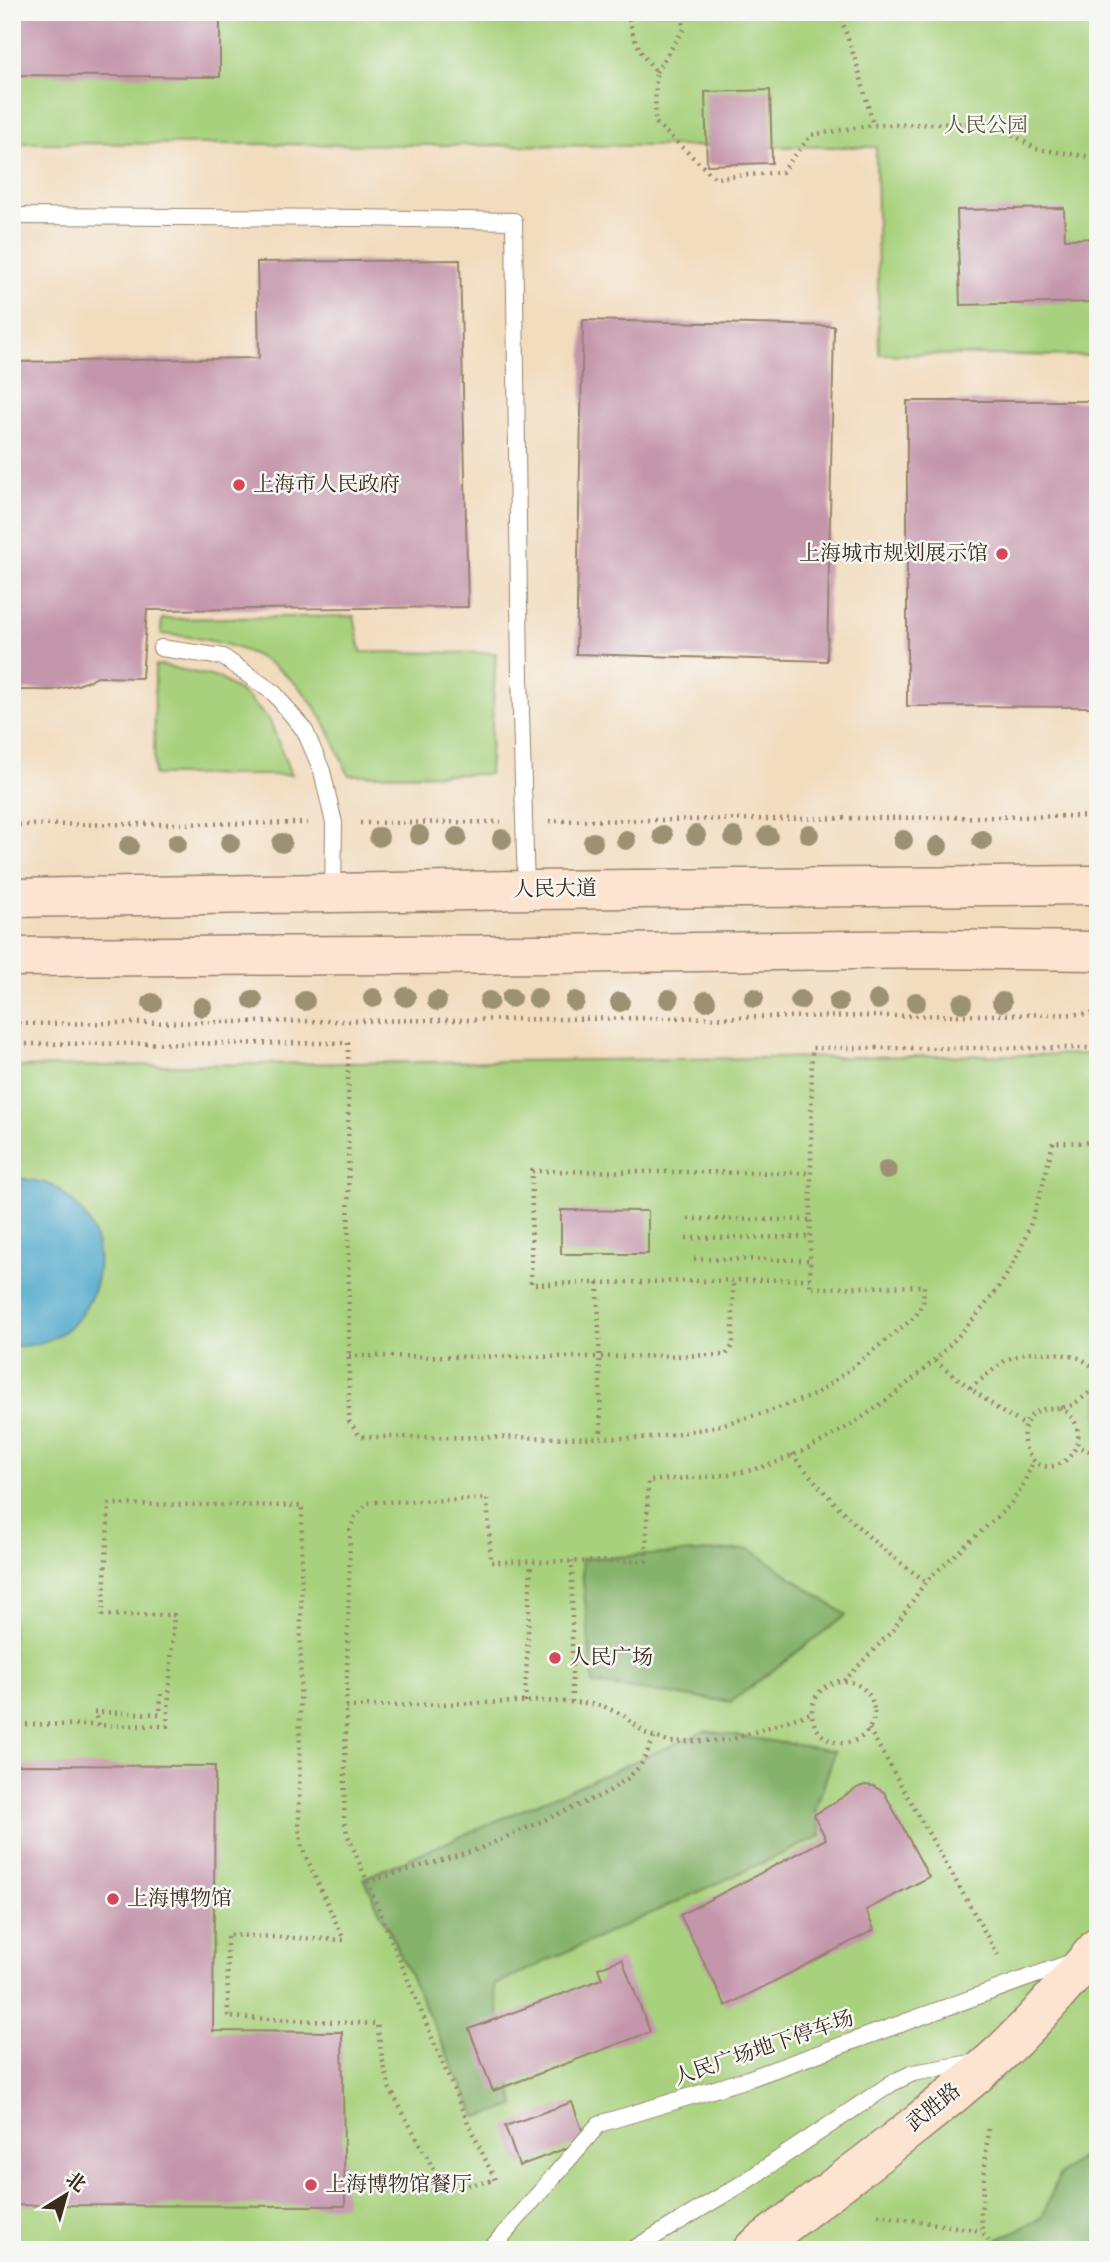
<svg xmlns="http://www.w3.org/2000/svg" width="1110" height="2262" font-family="'Old Standard TT','Noto Serif SC',serif">
<rect width="100%" height="100%" fill="#f6f6f2"/>
<filter id="ink" filterUnits="userSpaceOnUse"><feTurbulence type="fractalNoise" baseFrequency=".0143" numOctaves="2"/><feDisplacementMap in="SourceGraphic" scale="14" xChannelSelector="R" yChannelSelector="G"/><feConvolveMatrix kernelMatrix="1 2 1 2 8 2 1 2 1" color-interpolation-filters="sRGB"/></filter>
<filter id="wash" filterUnits="userSpaceOnUse"><feTurbulence type="fractalNoise" baseFrequency=".00686" numOctaves="4" result="noise"/><feDisplacementMap in="SourceGraphic" scale="28" xChannelSelector="R" yChannelSelector="G"/><feGaussianBlur stdDeviation="1.57" result="paint"/><feColorMatrix in="noise" values="0 0 0 0 0 0 0 0 0 0 0 0 0 0 0 0 0 1.4 0 .05"/><feComposite in="paint" operator="in"/></filter>
<g filter="url(#wash)">
<rect width="100%" height="100%" fill="#f2dcbe"/>
<g fill="#a8d17d" stroke="#727e4e" stroke-width="2">
<polygon points="12,12 1098,12 1098,356 879,354 876,147 12,143"/>
<path d="M354 616 361 652 496 653 489 774 349 775C340 756 332 735 321 717 285 655 228 639 161 634L162 619Z"/>
<polygon points="160,665 219,678 247,697 270,721 291,775 154,775 155,666"/>
<polygon points="1098,1054 1098,2250 12,2250 12,1067"/>
</g>
<g fill="#86b36c" stroke="#606e45" stroke-width="2">
<polygon points="750,1549 846,1615 731,1702 593,1684 581,1559"/>
<polygon points="705,1731 835,1751 815,1811 821,1836 494,1985 515,2106 477,2117 364,1878"/>
<polygon points="1098,2143 1098,2250 977,2250 1042,2218 1059,2175"/>
</g>
<path fill="#4da8cb" stroke="#446974" stroke-width="2" d="M14 1177C26 1180 40 1181 51 1185 61 1190 68 1198 76 1205 126 1258 87 1351 12 1346Z"/>
<g id="blocks">
<g fill="#c496ac">
<polygon points="12,12 220,12 220,77 12,75"/>
<polygon points="770,90 772,163 707,165 705,92"/>
<polygon points="1064,208 1065,239 1098,238 1098,302 960,305 957,210"/>
<polygon points="460,260 468,607 147,610 142,678 98,677 78,685 53,690 12,690 12,362 259,358 257,262"/>
<polygon points="583,320 834,326 827,661 576,654"/>
<polygon points="907,401 1098,401 1098,707 907,706"/>
<polygon points="561,1210 648,1211 648,1254 561,1254"/>
<polygon points="12,1765 215,1766 213,2031 342,2032 345,2206 12,2205"/>
<polygon points="865,1785 873,1786 884,1792 929,1877 866,1910 874,1930 726,2006 680,1915 826,1839 814,1815 859,1787"/>
<polygon points="622,1959 650,2032 493,2091 469,2029 602,1979 598,1968"/>
<polygon points="572,2102 586,2141 519,2166 505,2126"/>
</g>
</g>
</g>
<g filter="url(#ink)">
<use href="#blocks" fill-opacity="0" stroke="#96836e" stroke-width="2"/>
<g fill="none" stroke-linecap="round" stroke-linejoin="round">
<g stroke="#96836e" stroke-width="18">
<g id="lane">
<polyline points="12,216 359,218 514,221 520,676 526,890"/>
<polyline points="161,648 223,657 274,693 305,731 322,771 334,823 333,893"/>
<polyline points="490,2250 599,2124 748,2079 1072,1962"/>
<polyline points="632,2250 743,2183 892,2083 913,2073 977,2062"/>
</g>
</g>
<g stroke="#96836e" stroke-width="41">
<g id="secondary">
<polyline points="12,898 526,890 1098,885"/>
<polyline points="12,957 547,954 930,949 1098,951"/>
<path d="M752 2250C832 2188 916 2128 992 2061 1030 2027 1064 1986 1098 1947"/>
</g>
</g>
<g stroke="#96836e" stroke-width="4.5" stroke-dasharray="2 5" stroke-linecap="butt">
<polyline points="627,12 634,37 642,54 656,72 655,122 715,178 782,172 811,135 873,125 978,123 1010,133 1036,149 1098,158"/>
<polyline points="839,12 859,71 873,125"/>
<polyline points="656,72 684,29 682,12"/>
<polyline points="549,821 1098,816"/>
<polyline points="360,823 501,822"/>
<polyline points="12,825 309,823"/>
<polyline points="12,1024 1098,1014"/>
<polyline points="12,1044 348,1043 349,1421 360,1436 370,1437 651,1438 709,1428 767,1412 814,1395 840,1377 916,1316 923,1302 924,1286 810,1288 812,1048 1098,1048"/>
<polyline points="688,1219 811,1220"/>
<polyline points="686,1238 810,1237"/>
<polyline points="694,1259 810,1260"/>
<polyline points="810,1279 531,1284 532,1171 811,1173"/>
<polyline points="598,1283 601,1437"/>
<polyline points="349,1356 599,1357 726,1355 733,1345 733,1281"/>
<polyline points="935,1361 1002,1412 1025,1425"/>
<polyline points="970,1388 1006,1360 1026,1352 1056,1353 1080,1358 1098,1370"/>
<path d="M1060 1407C1110 1439 1043 1498 1025 1446 1022 1436 1024 1424 1031 1416 1044 1403 1058 1412 1072 1405 1081 1400 1090 1392 1098 1385"/>
<polyline points="1081,1448 1098,1454"/>
<path d="M792 1454C831 1502 874 1547 926 1581"/>
<circle cx="843" cy="1712" r="31"/>
<polyline points="844,1681 893,1630 926,1581 1009,1506 1021,1489 1034,1460"/>
<polyline points="525,1702 531,1562"/>
<polyline points="572,1702 572,1561"/>
<polyline points="346,1707 545,1701 584,1703 603,1706 623,1715 645,1733 668,1742 730,1740 811,1713"/>
<path d="M12 1724 167 1726 174 1615H103L109 1504 302 1506 299 1827 302 1848 344 1940 227 1935 228 2017 377 2024 382 2058 390 2089 445 2190 495 2180 463 2112 347 1833 344 1820 350 1530 355 1517 367 1503 376 1502 487 1499 491 1562 646 1561 648 1481C689 1477 735 1478 774 1463 859 1432 948 1359 1000 1285 1029 1243 1042 1191 1053 1142L1098 1143"/>
<polyline points="99,1725 94,1712 160,1714 161,1694"/>
<polyline points="869,1729 998,1955"/>
<polyline points="367,1882 479,1849 606,1793 627,1779 641,1765 654,1738"/>
<polyline points="988,2129 981,2213 982,2231 995,2250"/>
<polyline points="878,2215 982,2231"/>
</g>
<use href="#lane" stroke="#fff" stroke-width="16"/>
<use href="#secondary" stroke="#fde4d0" stroke-width="38"/>
</g>
<g fill="#9c9173">
<circle cx="809" cy="834" r="10"/>
<circle cx="419" cy="835" r="10"/>
<circle cx="663" cy="835" r="10"/>
<circle cx="696" cy="835" r="10"/>
<circle cx="768" cy="836" r="10"/>
<circle cx="379" cy="837" r="10"/>
<circle cx="457" cy="837" r="10"/>
<circle cx="734" cy="837" r="10"/>
<circle cx="502" cy="839" r="10"/>
<circle cx="626" cy="840" r="10"/>
<circle cx="903" cy="840" r="10"/>
<circle cx="982" cy="840" r="10"/>
<circle cx="593" cy="842" r="10"/>
<circle cx="177" cy="843" r="10"/>
<circle cx="230" cy="843" r="10"/>
<circle cx="282" cy="843" r="10"/>
<circle cx="129" cy="846" r="10"/>
<circle cx="938" cy="846" r="10"/>
<circle cx="406" cy="997" r="10"/>
<circle cx="373" cy="998" r="10"/>
<circle cx="511" cy="998" r="10"/>
<circle cx="537" cy="998" r="10"/>
<circle cx="754" cy="998" r="10"/>
<circle cx="669" cy="999" r="10"/>
<circle cx="253" cy="1000" r="10"/>
<circle cx="800" cy="1000" r="10"/>
<circle cx="878" cy="1000" r="10"/>
<circle cx="305" cy="1001" r="10"/>
<circle cx="437" cy="1001" r="10"/>
<circle cx="489" cy="1001" r="10"/>
<circle cx="575" cy="1001" r="10"/>
<circle cx="706" cy="1001" r="10"/>
<circle cx="620" cy="1002" r="10"/>
<circle cx="838" cy="1002" r="10"/>
<circle cx="916" cy="1002" r="10"/>
<circle cx="1002" cy="1002" r="10"/>
<circle cx="152" cy="1003" r="10"/>
<circle cx="962" cy="1003" r="10"/>
<circle cx="202" cy="1007" r="10"/>
<circle cx="887" cy="1170" r="10"/>
</g>
</g>
<g fill="#d1495b" stroke="#f6f6f2" stroke-width="2.5">
<circle cx="239" cy="485" r="7"/>
<circle cx="1002" cy="554" r="7"/>
<circle cx="555" cy="1658" r="7"/>
<circle cx="113" cy="1899" r="7"/>
<circle cx="311" cy="2185" r="7"/>
</g>
<g text-anchor="middle" dominant-baseline="central" stroke-width="5" stroke-linejoin="round" paint-order="stroke">
<g font-size="21" fill="#565436" stroke="#f6f6f2">
<text x="986" y="126">人民公园</text>
</g>
<g font-size="21" fill="#3b2a1e" stroke="#f6f6f2" text-anchor="start">
<text x="253" y="485">上海市人民政府</text>
<text x="988" y="554" text-anchor="end">上海城市规划展示馆</text>
<text x="569" y="1658">人民广场</text>
<text x="127" y="1899">上海博物馆</text>
<text x="325" y="2185">上海博物馆餐厅</text>
</g>
<g font-size="21" fill="#3b2a1e" stroke="#f6f6f2">
<text transform="translate(555 890) rotate(-1)">人民大道</text>
<text transform="translate(764 2049) rotate(-19)">人民广场地下停车场</text>
<text transform="translate(934 2108) rotate(-39)">武胜路</text>
</g>
</g>
<rect width="1110" height="2262" fill="none" stroke="#f6f6f2" stroke-width="42"/>
<g transform="translate(66 2195) rotate(37)" stroke="#f6f6f2" stroke-width="5" paint-order="stroke">
<path d="M0-5L12 26L0 18L-12 26Z" fill="#3b2a1e"/>
<text y="-10" font-size="19" font-weight="bold" text-anchor="middle" fill="#3b2a1e">北</text>
</g>
</svg>
